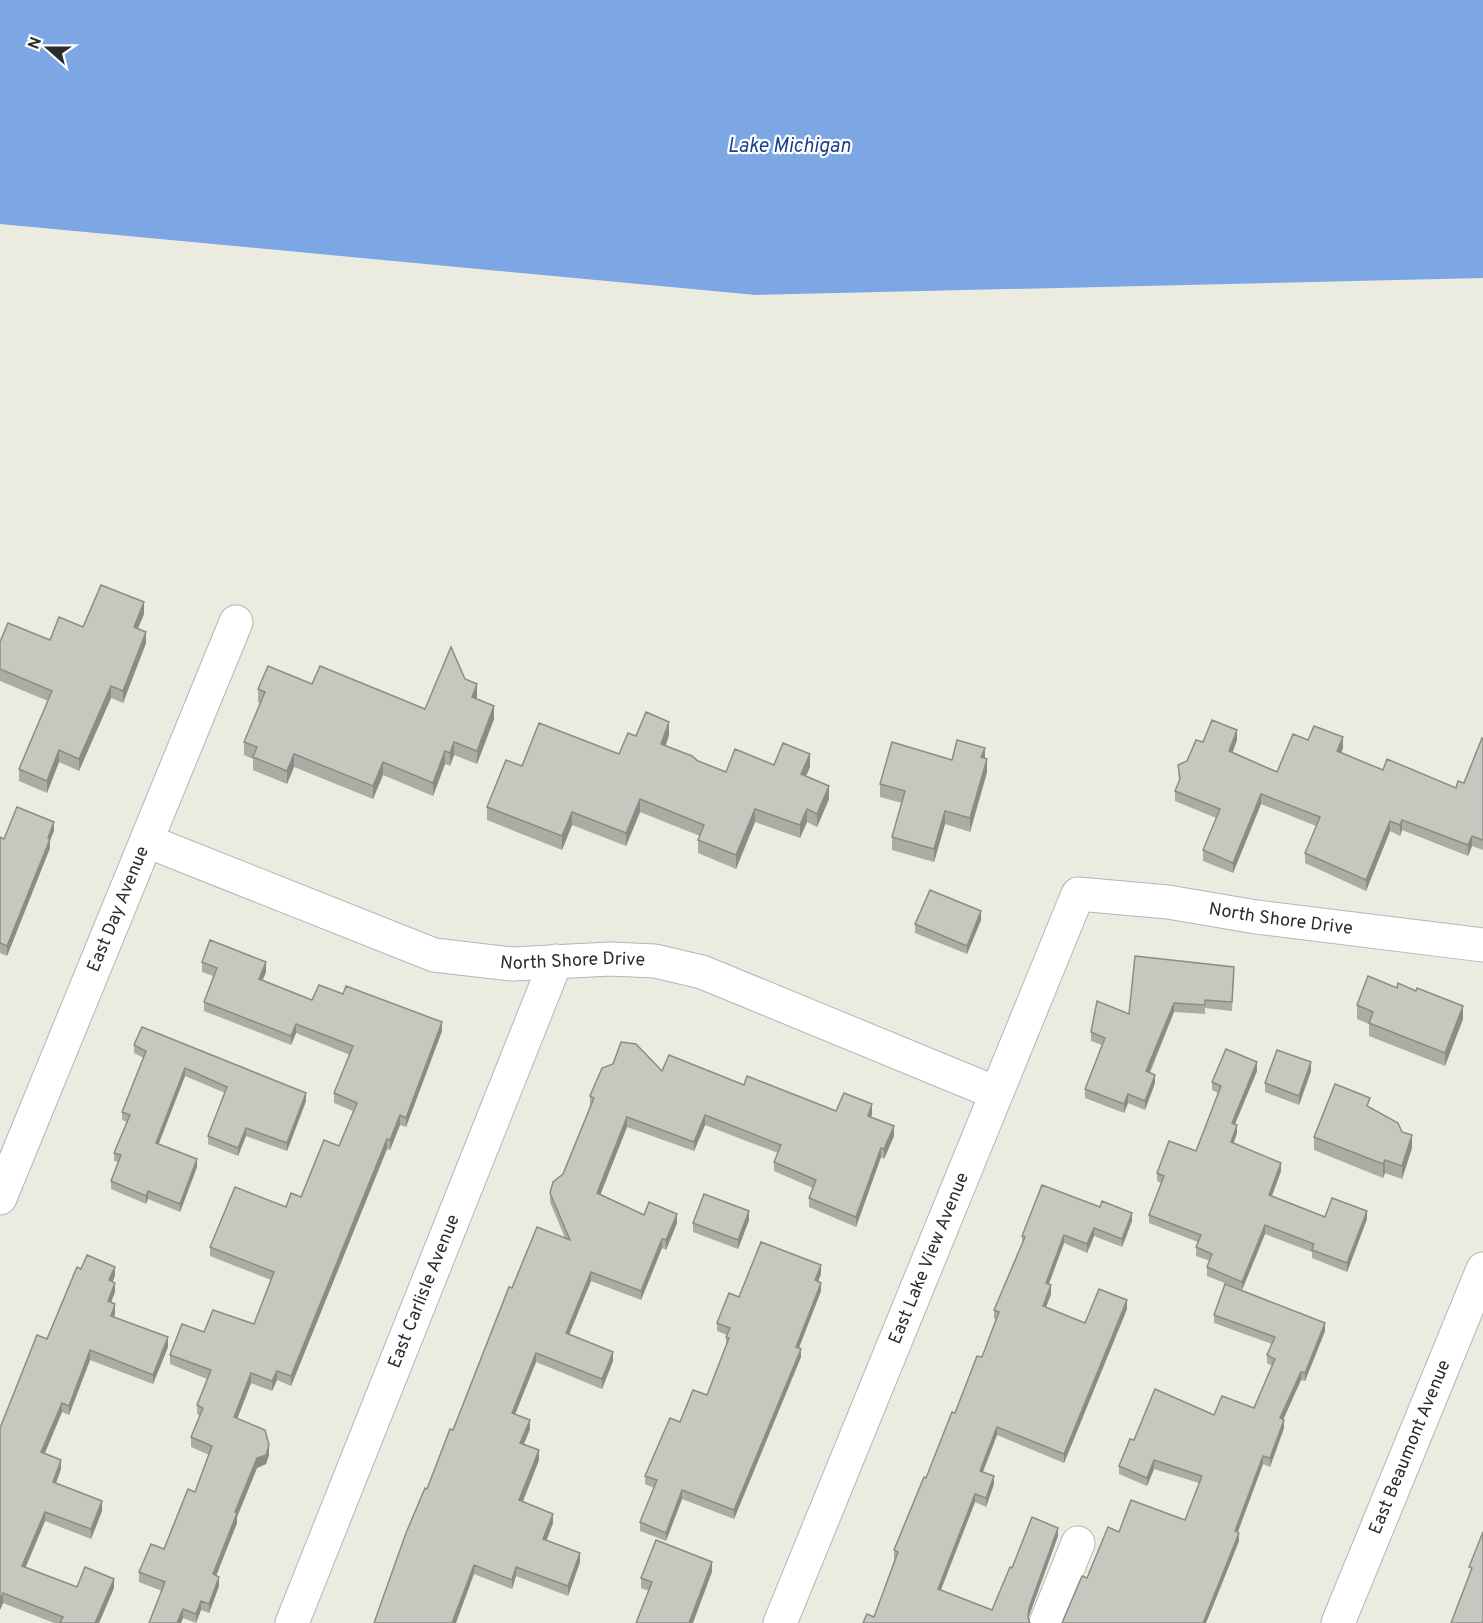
<svg xmlns="http://www.w3.org/2000/svg" width="1483" height="1623" font-family="Overpass,sans-serif">
<rect width="100%" height="100%" fill="#ecebe0"/>
<polygon fill="#7ca7e4" points="0,0 1483,0 1483,278 756,295 0,224"/>
<g fill="none" stroke-linecap="round" stroke-linejoin="round">
<g stroke="#b5b3be" stroke-width="35">
<g id="minor">
<path id="s1" d="M147 841 434 955 512 964 610 959 655 961 702 972 996 1093"/>
<path id="s2" d="M0 1198 236 622"/>
<path id="s3" d="M292 1623 556 961"/>
<path id="s4" d="M780 1623 1078 894 1168 902 1256 917 1483 945"/>
<polyline points="1046,1623 1078,1543"/>
<path id="s5" d="M1338 1623 1483 1269"/>
</g>
</g>
<use href="#minor" stroke="#fff" stroke-width="33"/>
</g>
<g fill="#acaba4">
<polygon points="144,614 138,628 146,643 123,703 111,698 79,771 59,762 47,793 19,781 19,769 48,701 0,681 0,642 50,640 83,627"/>
<polygon points="465,679 477,697 476,698 494,719 477,764 454,755 450,766 445,764 433,796 383,775 373,799 294,767 287,784 253,770 253,759 244,755 244,742 260,703 258,702 258,689 312,684 425,709"/>
<polygon points="669,735 666,746 698,761 726,772 774,765 810,767 806,776 829,799 817,827 807,822 800,838 755,822 736,869 698,853 698,840 700,836 640,812 626,846 572,825 562,850 487,820 487,807 522,766 619,754 636,736"/>
<polygon points="1483,739 1483,850 1472,846 1468,856 1402,830 1400,836 1390,831 1366,891 1305,863 1305,853 1316,826 1261,804 1233,873 1203,861 1203,850 1216,818 1175,801 1175,791 1179,781 1178,765 1187,761 1203,742 1237,740 1233,752 1277,772 1308,740 1343,748 1341,753 1383,770 1456,788 1464,783"/>
<polygon points="985,759 987,772 970,832 945,824 934,862 892,850 892,837 902,803 880,797 880,784 952,760"/>
<polygon points="54,831 50,840 50,848 7,956 0,953 0,837 4,839"/>
<polygon points="981,920 967,954 915,933 915,924"/>
<polygon points="202,962 266,972 262,981 312,1000 343,994 442,1031 406,1127 400,1125 390,1150 387,1149 291,1386 277,1380 272,1391 251,1383 237,1419 269,1455 266,1464 257,1468 237,1517 237,1523 216,1575 219,1586 209,1613 201,1610 196,1623 183,1618 181,1623 149,1623 162,1591 139,1582 139,1572 164,1549 195,1492 209,1455 191,1447 191,1437 200,1416 197,1414 197,1405 207,1379 170,1364 170,1355 204,1332 254,1324 271,1280 210,1256 210,1247 286,1207 301,1197 339,1146 353,1111 334,1103 334,1093 350,1055 296,1033 291,1045 204,1011 204,1002 213,976 202,972"/>
<polygon points="1234,975 1232,1011 1205,1008 1205,1014 1174,1012 1150,1073 1155,1083 1145,1110 1128,1103 1124,1113 1085,1098 1085,1089 1102,1045 1091,1041 1091,1032 1129,1014"/>
<polygon points="1357,1005 1463,1019 1445,1066 1369,1036 1369,1024 1357,1019"/>
<polygon points="134,1045 306,1101 287,1151 246,1136 238,1156 208,1144 208,1136 225,1093 185,1076 158,1144 197,1167 180,1212 148,1199 146,1204 111,1189 111,1181 118,1162 114,1161 114,1153 127,1122 122,1120 122,1112 144,1058 134,1053"/>
<polygon points="662,1071 744,1085 836,1111 872,1114 871,1117 894,1136 884,1159 881,1157 856,1227 809,1207 809,1198 813,1188 774,1171 774,1162 778,1153 705,1125 694,1151 627,1127 600,1195 644,1215 677,1223 666,1250 662,1248 641,1300 591,1281 569,1334 613,1361 602,1389 536,1362 515,1414 530,1429 524,1444 539,1460 523,1502 553,1523 547,1540 580,1562 568,1596 516,1576 512,1589 474,1574 427,1489 453,1430 512,1288 565,1238 550,1202 550,1193 563,1174 590,1106 590,1096"/>
<polygon points="1257,1071 1235,1124 1237,1133 1233,1144 1281,1171 1272,1196 1325,1217 1367,1219 1347,1272 1312,1258 1312,1252 1265,1234 1242,1290 1207,1276 1207,1267 1210,1261 1196,1256 1196,1247 1198,1242 1149,1223 1149,1215 1161,1183 1157,1181 1157,1173 1196,1151 1218,1093 1212,1090 1212,1082"/>
<polygon points="1311,1071 1299,1105 1265,1092 1265,1083"/>
<polygon points="1370,1107 1402,1132 1412,1148 1402,1179 1385,1173 1383,1178 1314,1150 1314,1137"/>
<polygon points="749,1220 738,1249 693,1232 693,1223"/>
<polygon points="1132,1221 1122,1247 1094,1236 1087,1253 1064,1243 1049,1284 1051,1294 1046,1307 1085,1323 1127,1309 1064,1463 997,1435 983,1472 994,1484 986,1507 975,1502 941,1590 992,1610 1012,1568 1058,1536 1029,1616 874,1617 895,1560 894,1559 894,1550 982,1357 996,1319 994,1319 994,1310 1022,1244 1022,1236"/>
<polygon points="81,1269 115,1276 112,1282 115,1292 111,1302 115,1314 114,1317 168,1347 153,1384 90,1360 69,1415 62,1412 45,1453 61,1469 56,1483 102,1511 91,1539 45,1521 26,1567 77,1587 114,1588 99,1623 54,1623 3,1603 0,1610 0,1428 47,1339"/>
<polygon points="821,1274 818,1282 821,1291 799,1348 801,1357 734,1519 682,1499 666,1541 640,1531 640,1522 654,1488 645,1484 645,1476 680,1422 707,1395 726,1346 726,1337 727,1335 717,1331 717,1323 739,1297"/>
<polygon points="1214,1315 1325,1331 1305,1381 1301,1380 1283,1419 1284,1428 1270,1467 1263,1464 1238,1532 1239,1541 1206,1623 1062,1623 1087,1578 1119,1532 1185,1520 1199,1483 1154,1469 1147,1486 1119,1474 1119,1466 1134,1440 1214,1415 1254,1408 1272,1366 1267,1363 1267,1355 1272,1344 1214,1323"/>
<polygon points="712,1572 649,1591 641,1588 641,1578"/>
</g>
<g fill="#8c8b86">
<polygon points="144,602 144,614 134,638 134,627"/>
<polygon points="146,632 146,643 123,703 123,691"/>
<polygon points="477,684 477,697 472,710 472,697"/>
<polygon points="111,686 111,698 79,771 79,759"/>
<polygon points="494,706 494,719 477,764 477,751"/>
<polygon points="669,722 669,735 661,757 661,744"/>
<polygon points="1237,730 1237,740 1229,761 1229,751"/>
<polygon points="1343,737 1343,748 1337,762 1337,751"/>
<polygon points="454,742 454,755 450,766 450,753"/>
<polygon points="985,748 985,761 981,757"/>
<polygon points="59,750 59,762 47,793 47,781"/>
<polygon points="445,751 445,764 433,796 433,783"/>
<polygon points="294,754 294,767 287,784 287,771"/>
<polygon points="810,754 810,767 801,787 801,774"/>
<polygon points="987,759 987,772 970,832 970,818"/>
<polygon points="383,762 383,775 373,799 373,786"/>
<polygon points="829,786 829,799 817,827 817,814"/>
<polygon points="1261,794 1261,804 1233,873 1233,863"/>
<polygon points="640,799 640,812 626,846 626,833"/>
<polygon points="755,809 755,822 736,869 736,855"/>
<polygon points="807,809 807,822 800,838 800,825"/>
<polygon points="945,811 945,824 934,862 934,849"/>
<polygon points="572,812 572,825 562,850 562,836"/>
<polygon points="1402,820 1402,830 1400,836 1400,825"/>
<polygon points="1390,821 1390,831 1366,891 1366,880"/>
<polygon points="54,822 54,831 50,840 50,848 7,956 7,946"/>
<polygon points="1472,836 1472,846 1468,856 1468,845"/>
<polygon points="981,911 981,920 967,954 967,946"/>
<polygon points="266,962 266,972 259,989 259,979"/>
<polygon points="1174,1003 1174,1012 1146,1080 1146,1071"/>
<polygon points="1463,1006 1463,1019 1445,1066 1445,1053"/>
<polygon points="442,1022 442,1031 406,1127 406,1118"/>
<polygon points="296,1024 296,1033 291,1045 291,1036"/>
<polygon points="1257,1062 1257,1071 1232,1131 1232,1123"/>
<polygon points="1311,1062 1311,1071 1299,1105 1299,1096"/>
<polygon points="185,1068 185,1076 156,1151 156,1143"/>
<polygon points="1155,1075 1155,1083 1145,1110 1145,1101"/>
<polygon points="306,1093 306,1101 287,1151 287,1143"/>
<polygon points="1128,1094 1128,1103 1124,1113 1124,1104"/>
<polygon points="872,1104 872,1114 868,1125 868,1116"/>
<polygon points="400,1115 400,1125 390,1150 390,1140"/>
<polygon points="705,1115 705,1125 694,1151 694,1142"/>
<polygon points="627,1117 627,1127 597,1203 597,1193"/>
<polygon points="1237,1125 1237,1133 1231,1151 1231,1142"/>
<polygon points="894,1126 894,1136 884,1159 884,1149"/>
<polygon points="246,1128 246,1136 238,1156 238,1148"/>
<polygon points="1412,1135 1412,1148 1402,1179 1402,1166"/>
<polygon points="387,1139 387,1149 291,1386 291,1376"/>
<polygon points="881,1148 881,1157 856,1227 856,1217"/>
<polygon points="197,1159 197,1167 180,1212 180,1204"/>
<polygon points="1385,1160 1385,1173 1383,1178 1383,1164"/>
<polygon points="1281,1163 1281,1171 1269,1203 1269,1195"/>
<polygon points="148,1191 148,1199 146,1204 146,1196"/>
<polygon points="749,1211 749,1220 738,1249 738,1240"/>
<polygon points="1367,1211 1367,1219 1347,1272 1347,1263"/>
<polygon points="1132,1213 1132,1221 1122,1247 1122,1239"/>
<polygon points="677,1214 677,1223 666,1250 666,1240"/>
<polygon points="1265,1225 1265,1234 1242,1290 1242,1282"/>
<polygon points="1094,1228 1094,1236 1087,1253 1087,1244"/>
<polygon points="1064,1235 1064,1243 1046,1291 1046,1283"/>
<polygon points="662,1239 662,1248 641,1300 641,1291"/>
<polygon points="821,1265 821,1274 815,1289 815,1280"/>
<polygon points="115,1267 115,1276 109,1290 109,1280"/>
<polygon points="591,1272 591,1281 566,1342 566,1333"/>
<polygon points="115,1283 115,1292 108,1310 108,1301"/>
<polygon points="821,1283 821,1291 796,1355 796,1347"/>
<polygon points="1051,1285 1051,1294 1043,1315 1043,1306"/>
<polygon points="1127,1300 1127,1309 1064,1463 1064,1454"/>
<polygon points="115,1304 115,1314 111,1325 111,1316"/>
<polygon points="1325,1323 1325,1331 1305,1381 1305,1373"/>
<polygon points="168,1337 168,1347 153,1384 153,1375"/>
<polygon points="801,1349 801,1357 734,1519 734,1510"/>
<polygon points="90,1350 90,1360 69,1415 69,1406"/>
<polygon points="613,1352 613,1361 602,1389 602,1379"/>
<polygon points="536,1353 536,1362 512,1422 512,1413"/>
<polygon points="277,1371 277,1380 272,1391 272,1381"/>
<polygon points="1301,1372 1301,1380 1280,1427 1280,1418"/>
<polygon points="251,1373 251,1383 234,1427 234,1417"/>
<polygon points="62,1403 62,1412 41,1462 41,1452"/>
<polygon points="530,1420 530,1429 520,1453 520,1443"/>
<polygon points="1284,1420 1284,1428 1270,1467 1270,1458"/>
<polygon points="997,1427 997,1435 980,1479 980,1471"/>
<polygon points="269,1445 269,1455 266,1464 257,1468 237,1517 237,1523 213,1584 213,1574 235,1512 257,1458"/>
<polygon points="539,1450 539,1460 519,1510 519,1500"/>
<polygon points="1263,1456 1263,1464 1235,1539 1235,1531"/>
<polygon points="61,1460 61,1469 53,1491 53,1482"/>
<polygon points="1154,1460 1154,1469 1147,1486 1147,1478"/>
<polygon points="994,1476 994,1484 986,1507 986,1498"/>
<polygon points="682,1490 682,1499 666,1541 666,1533"/>
<polygon points="975,1494 975,1502 938,1597 938,1589"/>
<polygon points="102,1501 102,1511 91,1539 91,1529"/>
<polygon points="45,1512 45,1521 22,1575 22,1566"/>
<polygon points="553,1514 553,1523 543,1548 543,1539"/>
<polygon points="1058,1528 1058,1536 1029,1616 1028,1623 1029,1608"/>
<polygon points="1239,1533 1239,1541 1206,1623 1203,1623"/>
<polygon points="580,1553 580,1562 568,1596 568,1586"/>
<polygon points="712,1562 712,1572 693,1623 689,1623"/>
<polygon points="474,1565 474,1574 456,1623 452,1623"/>
<polygon points="516,1567 516,1576 512,1589 512,1580"/>
<polygon points="219,1577 219,1586 209,1613 209,1604"/>
<polygon points="114,1579 114,1588 99,1623 95,1623"/>
<polygon points="3,1593 3,1603 0,1610 0,1600"/>
<polygon points="201,1601 201,1610 196,1623 196,1614"/>
<polygon points="183,1609 183,1618 181,1623 177,1623"/>
</g>
<g fill="#c8c7bf" stroke="#8c8b86" stroke-width="1.5">
<polygon points="101,585 144,602 134,627 146,632 123,691 111,686 79,759 59,750 47,781 19,769 52,691 0,669 0,642 8,623 50,640 59,617 83,627"/>
<polygon points="451,647 465,679 477,684 472,697 494,706 477,751 454,742 450,753 445,751 433,783 383,762 373,786 294,754 287,771 253,757 257,747 244,742 265,692 258,689 268,666 312,684 320,666 425,709"/>
<polygon points="646,712 669,722 661,744 692,756 698,761 726,772 735,749 774,765 783,743 810,754 801,774 829,786 817,814 807,809 800,825 755,809 736,855 698,840 704,825 640,799 626,833 572,812 562,836 487,807 506,760 522,766 539,723 619,754 628,733 636,736"/>
<polygon points="1212,720 1237,730 1229,751 1277,772 1293,734 1308,740 1314,726 1343,737 1337,751 1383,770 1387,759 1456,788 1458,781 1464,783 1482,738 1483,739 1483,840 1472,836 1468,845 1402,820 1400,825 1390,821 1366,880 1305,853 1320,817 1261,794 1233,863 1203,850 1220,809 1175,791 1180,779 1178,765 1187,761 1196,740 1203,742"/>
<polygon points="957,740 985,748 981,757 987,759 970,818 945,811 934,849 892,837 905,791 880,784 892,742 952,760"/>
<polygon points="17,807 54,822 48,838 50,839 7,946 0,943 0,837 4,839"/>
<polygon points="930,890 981,911 967,946 915,924"/>
<polygon points="210,940 266,962 259,979 312,1000 319,985 343,994 346,986 442,1022 406,1118 400,1115 390,1140 387,1139 291,1376 277,1371 272,1381 251,1373 234,1417 265,1430 269,1445 266,1455 257,1458 235,1512 237,1513 213,1574 219,1577 209,1604 201,1601 196,1614 183,1609 177,1623 149,1623 165,1582 139,1572 151,1544 164,1549 188,1489 195,1492 212,1446 191,1437 203,1408 197,1405 211,1370 170,1355 182,1324 204,1332 213,1310 254,1324 274,1272 210,1247 235,1187 286,1207 291,1193 301,1197 324,1140 339,1146 357,1103 334,1093 353,1046 296,1024 291,1036 204,1002 217,968 202,962"/>
<polygon points="1135,956 1234,967 1232,1002 1205,1000 1205,1005 1174,1003 1146,1071 1155,1075 1145,1101 1128,1094 1124,1104 1085,1089 1105,1038 1091,1032 1097,1001 1129,1014"/>
<polygon points="1368,976 1397,988 1398,983 1416,991 1417,988 1463,1006 1445,1053 1369,1023 1373,1012 1357,1005"/>
<polygon points="142,1027 306,1093 287,1143 246,1128 238,1148 208,1136 227,1087 185,1068 156,1143 197,1159 180,1204 148,1191 146,1196 111,1181 121,1155 114,1153 130,1115 122,1112 146,1051 134,1045"/>
<polygon points="621,1042 636,1044 662,1071 669,1055 744,1085 747,1076 836,1111 844,1093 872,1104 868,1116 894,1126 884,1149 881,1148 856,1217 809,1198 816,1180 774,1162 781,1145 705,1115 694,1142 627,1117 597,1193 644,1215 649,1202 677,1214 666,1240 662,1239 641,1291 591,1272 566,1333 613,1352 602,1379 536,1353 512,1413 530,1420 520,1443 539,1450 519,1500 553,1514 543,1539 580,1553 568,1586 516,1567 512,1580 474,1565 452,1623 374,1623 406,1533 425,1488 427,1489 450,1429 453,1430 509,1287 512,1288 537,1227 570,1240 550,1193 553,1182 563,1174 594,1098 590,1096 602,1068 613,1064"/>
<polygon points="1226,1049 1257,1062 1232,1123 1237,1125 1231,1142 1281,1163 1269,1195 1325,1217 1332,1198 1367,1211 1347,1263 1312,1250 1314,1244 1265,1225 1242,1282 1207,1267 1212,1254 1196,1247 1201,1235 1149,1215 1164,1176 1157,1173 1169,1141 1196,1151 1221,1086 1212,1082"/>
<polygon points="1277,1050 1311,1062 1299,1096 1265,1083"/>
<polygon points="1335,1084 1370,1098 1367,1106 1398,1123 1402,1132 1412,1135 1402,1166 1385,1160 1383,1164 1314,1137"/>
<polygon points="1042,1185 1100,1207 1102,1201 1132,1213 1122,1239 1094,1228 1087,1244 1064,1235 1046,1283 1051,1285 1043,1306 1085,1323 1099,1289 1127,1300 1064,1454 997,1427 980,1471 994,1476 986,1498 975,1494 938,1589 992,1610 1010,1567 1012,1568 1032,1517 1058,1528 1029,1608 1028,1618 1030,1623 863,1623 867,1614 874,1617 898,1552 894,1550 924,1477 926,1478 952,1412 955,1413 977,1356 982,1357 999,1312 994,1310 1025,1237 1022,1236"/>
<polygon points="704,1194 749,1211 738,1240 693,1223"/>
<polygon points="761,1242 821,1265 815,1280 821,1283 796,1347 801,1349 734,1510 682,1490 666,1533 640,1522 657,1480 645,1476 670,1418 680,1422 693,1390 707,1395 729,1338 726,1337 730,1328 717,1323 729,1293 739,1297"/>
<polygon points="87,1255 115,1267 109,1280 115,1283 108,1301 115,1304 111,1316 168,1337 153,1375 90,1350 69,1406 62,1403 41,1452 61,1460 53,1482 102,1501 91,1529 45,1512 22,1566 77,1587 85,1567 114,1579 95,1623 60,1623 63,1617 3,1593 0,1600 0,1428 37,1335 47,1339 77,1267 81,1269"/>
<polygon points="1225,1284 1325,1323 1305,1373 1301,1372 1280,1418 1284,1420 1270,1458 1263,1456 1235,1531 1239,1533 1203,1623 1062,1623 1082,1576 1087,1578 1108,1527 1119,1532 1131,1500 1185,1520 1202,1476 1154,1460 1147,1478 1119,1466 1130,1439 1134,1440 1155,1389 1214,1415 1222,1396 1254,1408 1275,1359 1267,1355 1275,1337 1214,1315"/>
<polygon points="1483,1532 1483,1623 1451,1623 1472,1568 1469,1567"/>
<polygon points="656,1540 712,1562 689,1623 636,1623 652,1582 641,1578"/>
</g>
<g text-anchor="middle" dominant-baseline="central" stroke-width="4.5" stroke-linejoin="round" paint-order="stroke">
<g font-size="18" fill="#2c2c2c" stroke="#fff">
<text stroke="none"><textPath href="#s2" startOffset="312">East Day Avenue</textPath></text>
<text stroke="none"><textPath href="#s4" startOffset="992">North Shore Drive</textPath></text>
<text stroke="none"><textPath href="#s1" startOffset="448">North Shore Drive</textPath></text>
<text stroke="none"><textPath href="#s4" startOffset="394">East Lake View Avenue</textPath></text>
<text stroke="none"><textPath href="#s3" startOffset="357">East Carlisle Avenue</textPath></text>
<text stroke="none"><textPath href="#s5" startOffset="190">East Beaumont Avenue</textPath></text>
</g>
<g font-size="20" font-style="italic" fill="#1a4192" stroke="#fff">
<text x="789" y="147">Lake Michigan</text>
</g>
</g>
<g transform="translate(48 48) rotate(291)" stroke="#ffffff" stroke-width="4.5" paint-order="stroke">
<path d="M0-4.5L10 22L0 15L-10 22Z" fill="#2c2c2c"/>
<text y="-9" font-size="16" font-weight="bold" text-anchor="middle" fill="#2c2c2c">N</text>
</g>
</svg>
